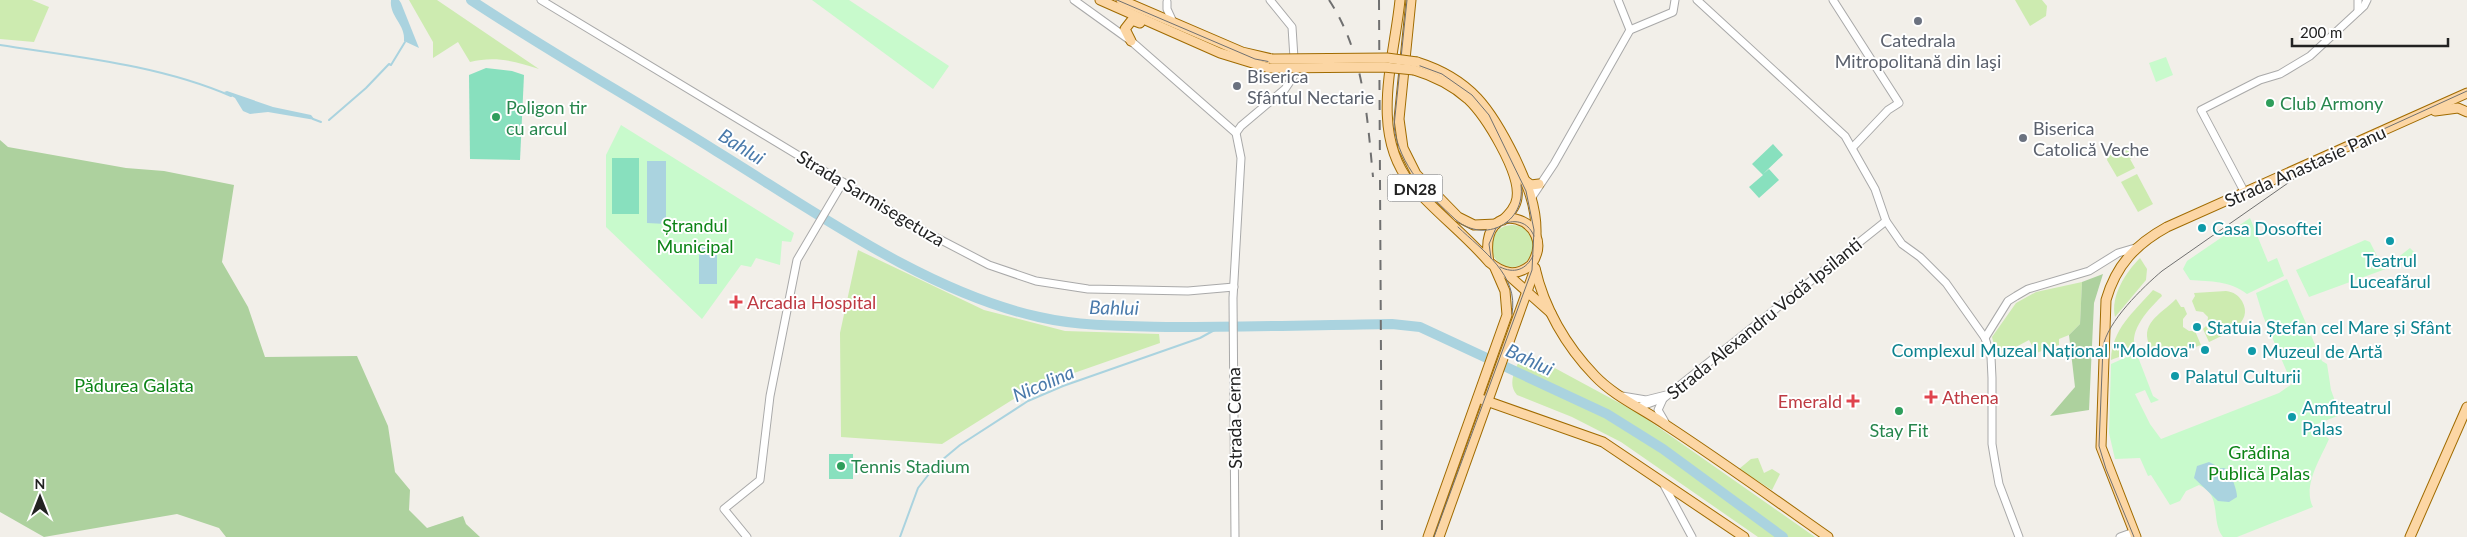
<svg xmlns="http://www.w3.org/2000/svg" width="2467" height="537" font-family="Lato,sans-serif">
<rect width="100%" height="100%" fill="#f2efe9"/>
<g fill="#cdebb0">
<polygon points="0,0 32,0 49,7 34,42 0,39"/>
<path d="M409 0H437L539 69C515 61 495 56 470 62L458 42 433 58V42Z"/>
<polygon points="2015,0 2042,0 2047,6 2046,16 2030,26"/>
<polygon points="2129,147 2135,156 2130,159 2135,168 2117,177 2107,160 2108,156"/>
<polygon points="2137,174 2153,204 2138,212 2121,182"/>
<circle cx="1512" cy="246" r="21"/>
<polygon points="858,250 984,310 1065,331 1159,334 1160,343 1031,388 942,444 841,437 840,333"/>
<path d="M2140 258 2147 269 2146 280 2115 317C2110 296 2126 272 2140 258Z"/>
<polygon points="2082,282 2080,324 2069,335 2059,339 2059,345 2036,353 2029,340 1997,357 1992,337 2016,303 2036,292"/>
<path d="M2153 290 2161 294 2162 296C2153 305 2145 313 2139 324 2126 347 2147 347 2111 360 2112 329 2133 313 2153 290Z"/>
<path d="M2226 291C2234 292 2238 295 2242 301 2255 324 2223 335 2209 342L2203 329 2207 325 2208 317 2203 312 2196 311 2192 301 2195 296 2194 293Z"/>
<path d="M2176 299 2181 307H2184L2187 314 2183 319V327L2189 331H2195L2201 345C2183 351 2170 357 2151 348 2138 324 2160 315 2176 299Z"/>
<path d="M1527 353 1638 413 1815 537H1758L1621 442 1572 417 1517 395C1506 383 1517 367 1522 354Z"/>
<polygon points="1758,458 1764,473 1772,469 1780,474 1772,490 1739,469 1751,459"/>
</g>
<g fill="#add19e">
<polygon points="0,140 8,147 126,168 164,171 234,185 222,262 248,307 265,357 357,356 388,426 395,472 410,490 409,510 427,528 463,516 466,524 480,537 226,537 219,528 177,514 44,537 0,512"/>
<polygon points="2103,274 2094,303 2089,410 2050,416 2075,387 2069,335 2080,324 2082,282"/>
</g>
<g fill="#c8facc">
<polygon points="812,0 849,0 949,66 933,89"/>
<polygon points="2166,57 2173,75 2156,82 2149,63"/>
<polygon points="621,125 794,233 791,242 782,241 780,265 756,258 751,267 741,265 702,319 606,227 606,155"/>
<path d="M2250 218 2268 262 2277 258 2284 276 2247 294C2229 280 2211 282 2190 280L2183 269 2187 261Z"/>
<polygon points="2365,240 2370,242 2381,264 2396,259 2410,248 2414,252 2413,259 2309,297 2296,270"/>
<path d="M2287 279 2322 361 2327 364 2331 390 2340 415 2317 424 2321 433 2329 439C2321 458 2302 486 2313 507L2237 537H2223C2210 521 2223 495 2199 485L2186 491 2180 501 2170 505 2151 475 2148 476 2140 458 2115 459 2109 433 2111 364 2129 356 2138 357 2153 396 2159 400 2151 403 2145 390 2135 394 2150 424 2161 439 2279 393 2292 384 2263 316 2256 293Z"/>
</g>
<g fill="#88e0be">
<polygon points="486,68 512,71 524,75 520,160 470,159 469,75"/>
<polygon points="1773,144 1783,155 1763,174 1769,169 1779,180 1759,198 1749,187 1763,175 1752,164"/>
<rect x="612" y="158" width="27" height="56"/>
<rect x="829" y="454" width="24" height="25"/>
</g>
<g fill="#aad3df">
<path d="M391 0H399L401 3 419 48 404 41C406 25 389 16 391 0Z"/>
<polygon points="227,91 273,107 311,115 315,120 268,112 250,114 243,111 235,98 224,92"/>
<polygon points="647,161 666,161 666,224 647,223"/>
<rect x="699" y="244" width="18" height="40"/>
<path d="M2209 462 2215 465 2216 469 2224 468 2230 471C2232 479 2237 490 2237 497L2229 502 2218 501 2194 478 2197 466Z"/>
</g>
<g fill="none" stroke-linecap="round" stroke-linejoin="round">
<g stroke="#aad3df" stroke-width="2">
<path d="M0 45C77 57 160 65 231 96"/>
<polyline points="313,119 321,122"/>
<polyline points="329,120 366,88 389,64 391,65 405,42"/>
<polyline points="900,537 918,488 936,465 960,445 1028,401 1063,386 1200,338 1220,327"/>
</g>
<path stroke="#aad3df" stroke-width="10" d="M471 0C551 53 635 100 716 151 814 211 926 292 1039 317 1083 327 1129 326 1175 327 1247 327 1320 325 1392 324L1420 327 1607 414 1663 449 1783 537"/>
<g stroke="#a9a9a9" stroke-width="9">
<g id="minor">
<polyline points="541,0 920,229 989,265 1036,281 1088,289 1188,291 1234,287"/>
<polyline points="1074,0 1131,41 1236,133 1241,158 1233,298 1235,537"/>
<polyline points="1618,0 1630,30"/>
<polyline points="1697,0 1845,136 1875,189 1886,221 1902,244 1920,257 1946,283 1985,338 1991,357 1992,378 1992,444 1995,462 1999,484 2019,537"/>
<polyline points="1833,0 1899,103 1888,110 1853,147"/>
<polyline points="1167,2 1167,9 1173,22"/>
<polyline points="2358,11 2358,0"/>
<polyline points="1236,133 1241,126 1285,89 1295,74 1292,27 1270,0"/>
<polyline points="2245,193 2201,110 2260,80 2280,74 2310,56 2364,6 2367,0"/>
<polyline points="1532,197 1554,164 1630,30 1673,12 1675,0"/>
<polyline points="1985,338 2008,301 2016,296 2028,289 2089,271 2118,253 2135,248"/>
<polyline points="1622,396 1646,400 1666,395"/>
<polyline points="1663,399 1658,410 1665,422"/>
<polyline points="1639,407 1664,398 1886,221"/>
<polyline points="1664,485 1692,537"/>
<polyline points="747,537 724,509 760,480 770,396 797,260 843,182"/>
<polyline points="2120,537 2134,532"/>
</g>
</g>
<g stroke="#a06b00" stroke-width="11">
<g id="major">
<polyline points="1100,0 1220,53 1269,68"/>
<polyline points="1121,0 1242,52 1272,59"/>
<path d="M1400 0C1394 60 1369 132 1411 184 1435 212 1465 234 1489 262 1503 274 1516 277 1531 265 1562 220 1476 189 1489 262"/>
<polyline points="1411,0 1399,119 1403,148 1416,174 1458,217 1474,225 1496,224"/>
<polyline points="1131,41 1125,29 1132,20 1140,23"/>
<path d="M1417 62C1471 79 1491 109 1515 158 1527 184 1537 206 1536 235"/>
<path d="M1414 70C1434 76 1452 85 1468 99 1486 116 1521 173 1517 198 1516 207 1509 214 1503 220"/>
<polyline points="2435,111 2458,108 2467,112"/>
<polyline points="1524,180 1531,185 1539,184"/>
<path d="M1535 268C1544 308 1566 346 1595 376 1614 396 1643 409 1666 425 1721 461 1774 499 1828 537"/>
<polyline points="1506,273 1551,313"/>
<polyline points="1478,398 1603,442 1744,537"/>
<polyline points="1428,537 1507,315 1505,291 1495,268"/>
<polyline points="1439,537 1535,269"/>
<path d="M2136 537 2101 447 2106 300C2116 265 2136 244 2167 227L2467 93"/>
<polyline points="2410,537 2467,407"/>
</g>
</g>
<use href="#minor" stroke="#fff" stroke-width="7"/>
<use href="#major" stroke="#fcd6a4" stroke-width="9"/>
<g stroke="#707070" stroke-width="1">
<polyline points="1117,0 1255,59 1271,62 1396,62 1415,64 1442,74 1472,95 1489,115 1526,191 1534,230 1532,270 1434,537"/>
<path d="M1407 0 1394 126C1399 166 1428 194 1456 220 1485 244 1526 223 1521 185"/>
<path d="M1506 223C1519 219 1529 224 1534 236"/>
<path d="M1458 227C1483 251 1519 275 1512 314"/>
<polyline points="1491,258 1489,244 1496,228"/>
<path d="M1500 267C1514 274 1526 270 1533 256"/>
<path d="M2134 537 2106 469 2099 446 2103 347C2107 322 2143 287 2162 271L2331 153 2467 91"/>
</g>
<g stroke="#707070" stroke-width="2" stroke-dasharray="10 10" stroke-linecap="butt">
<path d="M1329 0C1364 53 1367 115 1373 177"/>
<polyline points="1379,0 1382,537"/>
</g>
<g stroke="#a06b00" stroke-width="11" stroke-linecap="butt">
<g id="major-bridge">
<polyline points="1272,59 1387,58 1417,62"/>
<polyline points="1269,68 1384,67 1414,70"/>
</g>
</g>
<use href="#major-bridge" stroke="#fcd6a4" stroke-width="9"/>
</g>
<g fill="#6b7280" stroke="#fff" stroke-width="2">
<circle cx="1918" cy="21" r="5"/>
<circle cx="1237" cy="86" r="5"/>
<circle cx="2023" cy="138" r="5"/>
</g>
<g fill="#2e9e5b" stroke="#fff" stroke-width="2">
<circle cx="2270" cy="103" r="5"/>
<circle cx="496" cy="117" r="5"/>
<circle cx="1899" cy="411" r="5"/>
<circle cx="841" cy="466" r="5"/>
</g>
<g fill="#0f9aa8" stroke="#fff" stroke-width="2">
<circle cx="2202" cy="228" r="5"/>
<circle cx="2390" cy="241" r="5"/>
<circle cx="2197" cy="327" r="5"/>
<circle cx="2205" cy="350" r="5"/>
<circle cx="2252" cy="351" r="5"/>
<circle cx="2175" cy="376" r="5"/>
<circle cx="2292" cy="417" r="5"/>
</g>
<g fill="#e0444e" stroke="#fff" stroke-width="2">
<path d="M733.5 294.5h5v5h5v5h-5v5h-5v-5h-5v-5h5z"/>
<path d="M1928.5 389.5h5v5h5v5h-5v5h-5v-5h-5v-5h5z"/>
<path d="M1850.5 393.5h5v5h5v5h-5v5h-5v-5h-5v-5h5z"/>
</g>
<g text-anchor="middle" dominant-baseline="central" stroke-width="4" stroke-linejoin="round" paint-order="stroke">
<rect fill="#fff" stroke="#646464" stroke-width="1" x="1387.5" y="174.5" width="55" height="27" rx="4"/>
<g font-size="16" font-weight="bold" fill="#222">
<text x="1415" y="188">DN28</text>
</g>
<g font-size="18" fill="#5b616d" stroke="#fff" text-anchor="start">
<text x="1918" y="40" text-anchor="middle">Catedrala<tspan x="1918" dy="21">Mitropolitană din Iaşi</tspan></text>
<text x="1247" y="76">Biserica<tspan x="1247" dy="21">Sfântul Nectarie</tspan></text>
<text x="2033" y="128">Biserica<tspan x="2033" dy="21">Catolică Veche</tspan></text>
</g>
<g font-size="18" fill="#27864d" stroke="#fff" text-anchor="start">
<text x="2280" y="103">Club Armony</text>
<text x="506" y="107">Poligon tir<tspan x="506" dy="21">cu arcul</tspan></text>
<text x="1899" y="430" text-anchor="middle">Stay Fit</text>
<text x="851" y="466">Tennis Stadium</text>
</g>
<g font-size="18" fill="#222" stroke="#fff">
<text transform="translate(2305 166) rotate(-24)">Strada Anastasie Panu</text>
<text transform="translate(871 198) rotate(31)">Strada Sarmisegetuza</text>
<text transform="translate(1764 318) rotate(-39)">Strada Alexandru Vodă Ipsilanti</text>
<text transform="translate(1234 418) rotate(-91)">Strada Cerna</text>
</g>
<g font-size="18" fill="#0c8416" stroke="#fff">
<text x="695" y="225">Ștrandul<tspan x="695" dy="21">Municipal</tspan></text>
<text x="134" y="385">Pădurea Galata</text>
<text x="2259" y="452">Grădina<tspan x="2259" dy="21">Publică Palas</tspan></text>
</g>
<g font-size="18" fill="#0d838f" stroke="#fff" text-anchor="start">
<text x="2212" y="228">Casa Dosoftei</text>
<text x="2390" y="260" text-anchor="middle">Teatrul<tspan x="2390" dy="21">Luceafărul</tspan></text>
<text x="2207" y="327">Statuia Ștefan cel Mare și Sfânt</text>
<text x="2195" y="350" text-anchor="end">Complexul Muzeal Național "Moldova"</text>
<text x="2262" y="351">Muzeul de Artă</text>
<text x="2185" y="376">Palatul Culturii</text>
<text x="2302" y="407">Amfiteatrul<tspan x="2302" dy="21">Palas</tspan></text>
</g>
<g font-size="18" fill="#be3a42" stroke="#fff" text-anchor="start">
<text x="747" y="302">Arcadia Hospital</text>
<text x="1942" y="397">Athena</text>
<text x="1842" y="401" text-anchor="end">Emerald</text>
</g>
<g font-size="19" font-style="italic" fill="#4a7aab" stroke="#fff">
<text transform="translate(742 146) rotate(32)">Bahlui</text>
<text transform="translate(1114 307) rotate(1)">Bahlui</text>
<text transform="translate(1530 359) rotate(25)">Bahlui</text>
<text transform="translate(1043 383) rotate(-23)">Nicolina</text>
</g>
</g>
<g transform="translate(40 497)" stroke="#ffffff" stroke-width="4" paint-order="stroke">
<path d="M0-4L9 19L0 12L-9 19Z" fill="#222222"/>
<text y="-8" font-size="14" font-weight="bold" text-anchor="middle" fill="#222222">N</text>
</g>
<path d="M2292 38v8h156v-8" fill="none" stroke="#222222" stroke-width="2.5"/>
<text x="2300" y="38" font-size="15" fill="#222222" stroke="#ffffff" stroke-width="4" paint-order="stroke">200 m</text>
</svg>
